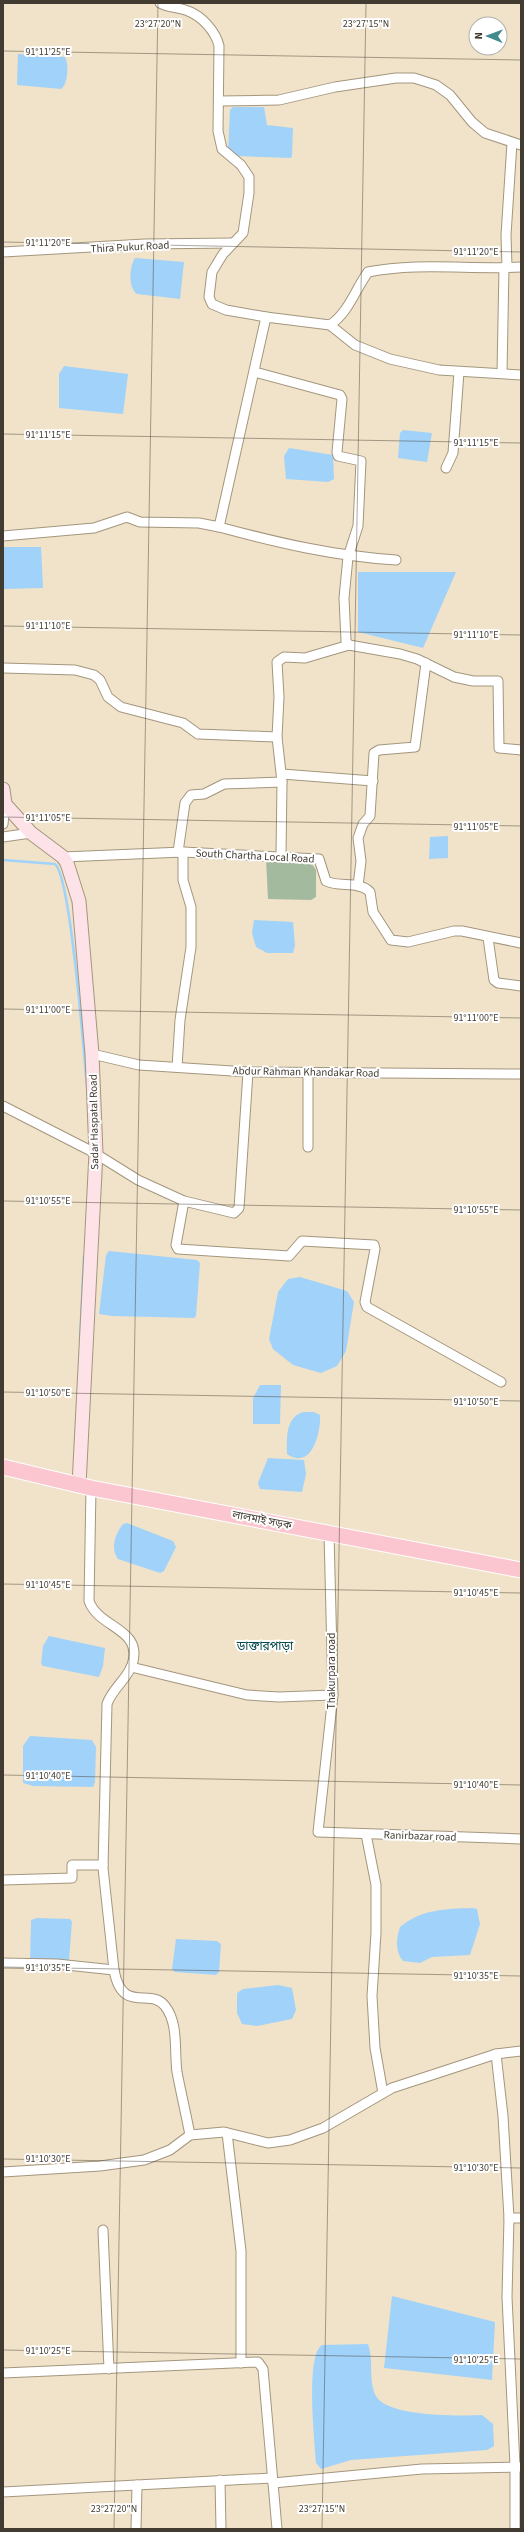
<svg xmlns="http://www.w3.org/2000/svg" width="524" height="2532" font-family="'Source Sans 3','Noto Sans Bengali',sans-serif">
<rect width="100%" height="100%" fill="#f1e3c9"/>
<polygon fill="#a3ba9e" points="266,859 312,864 316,870 316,897 311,900 268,899"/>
<g fill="#a1d2fa">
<path d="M18 54 65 57C69 64 68 84 61 89L17 85Z"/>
<polygon points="233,107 264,107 267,125 293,128 292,156 291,158 237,156 228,153 230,110"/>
<path d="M135 258 184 262 180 299 137 294C128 288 129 267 135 258Z"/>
<polygon points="64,366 128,374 123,414 59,408 59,374"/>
<polygon points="403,430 432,433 427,462 398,458 400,433"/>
<polygon points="289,448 333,455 334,479 328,482 286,479 284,456"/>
<polygon points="3,547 41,547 43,588 3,589"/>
<polygon points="358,572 456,572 423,648 358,632"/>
<polygon points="448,836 448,858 429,859 430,837"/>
<polygon points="254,920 293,922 295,945 293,953 267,953 256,947 252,933"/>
<polygon points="109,1251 197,1260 200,1263 196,1316 194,1318 112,1316 99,1314 106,1255"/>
<polygon points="300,1277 347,1291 354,1302 346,1351 337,1366 321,1373 293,1365 273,1349 269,1339 278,1292 288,1279"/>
<polygon points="260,1385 281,1385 280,1424 253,1424 253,1398"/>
<path d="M303 1412H314L320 1415C321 1432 312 1471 287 1454 287 1438 285 1418 303 1412Z"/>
<polygon points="268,1458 304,1460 306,1474 302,1492 260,1489 258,1483"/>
<path d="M127 1523 173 1541 176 1547 164 1571 160 1573 118 1559C110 1548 115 1534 123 1524Z"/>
<polygon points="49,1636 105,1648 103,1666 99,1677 43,1666 41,1664 43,1646"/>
<polygon points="30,1736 92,1740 96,1747 95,1782 93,1787 33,1786 23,1783 23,1746"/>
<path d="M472 1908 477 1909 480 1924 470 1955 432 1957 420 1963 403 1961C395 1951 396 1939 400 1927 422 1909 445 1909 472 1908Z"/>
<polygon points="37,1918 70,1919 72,1922 69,1960 30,1961 31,1922 31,1920"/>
<polygon points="176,1939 217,1941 221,1944 219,1972 216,1975 175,1972 172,1969"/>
<polygon points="278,1985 292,1988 296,2010 292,2019 257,2026 242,2024 237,2013 237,1993 243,1989"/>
<polygon points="392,2296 495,2322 492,2380 384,2368"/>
<path d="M368 2344C374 2361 368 2381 376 2396 387 2417 460 2416 482 2415L493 2424 494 2446 487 2450 351 2460 321 2469 316 2463C315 2442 305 2356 322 2345Z"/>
</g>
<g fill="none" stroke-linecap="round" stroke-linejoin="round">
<g stroke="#a1d2fa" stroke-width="2.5">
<path d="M3 860 55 864C71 877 84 1056 87 1087"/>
<polyline points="80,1341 84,1256"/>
</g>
<g stroke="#a4967e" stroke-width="11">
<g id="street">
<path d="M160 3C168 8 179 7 188 11 202 16 216 32 219 46L218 131 222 149 241 165 249 177V193L243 233 223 254 212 272 209 297 212 304 226 310 266 317"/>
<polyline points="219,101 279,100 335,87 396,78 414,78 436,85 450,95 472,122 485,133 521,145"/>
<polyline points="3,252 145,244 233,243"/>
<polyline points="507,267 506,235 512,143"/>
<polyline points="330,325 355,345 390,359 439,370 521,375"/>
<polyline points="255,372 340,395 342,399 337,452 338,456 361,461 358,526 348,557 344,598 346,641 349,645 400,654 417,659 454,677 473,681 498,681 499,748 521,750"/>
<polyline points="502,373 504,267"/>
<polyline points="446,468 453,453 459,372"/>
<path d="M219 527C279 543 334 556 396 560"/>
<path d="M3 536 94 528 127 517 140 522 199 523 219 527 266 317 330 325C349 312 355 290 368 272 419 262 470 270 521 267"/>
<polyline points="3,668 75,670 94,675 100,680 108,697 121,707 183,723 198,734 277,737"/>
<polyline points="282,774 373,781"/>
<polyline points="3,824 5,804"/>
<polyline points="3,837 31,833"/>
<polyline points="178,852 185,803 191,795 204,794 224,784 282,782"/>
<polyline points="281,855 282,782 277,737 279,697 277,662 284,657 305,658 349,645"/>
<path d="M63 857 183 852 319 859 326 881C339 888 359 880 370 892L373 912 391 940 408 942 454 931H462L521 943"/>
<polyline points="358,886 361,861 358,838 363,824 370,816 374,753 379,750 415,747 426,663"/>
<polyline points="488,938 494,980 498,983 521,986"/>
<polyline points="92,1054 139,1065 248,1072 521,1074"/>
<polyline points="177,1067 180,1020 191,947 191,907 183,880 183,852"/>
<polyline points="308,1073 308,1147"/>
<polyline points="3,1106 93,1152 138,1180 184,1201 176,1245 178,1249 289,1256 302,1241 374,1245 375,1249 365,1302 367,1307 501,1382"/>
<polyline points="184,1201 234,1213 239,1208 248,1072"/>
<path d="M91 1488 89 1601C99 1629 144 1628 132 1665 127 1679 112 1689 107 1704L103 1868 114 1970C122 2015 151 1987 165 2006 179 2024 174 2051 177 2072 181 2093 186 2114 190 2135"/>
<polyline points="329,1533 333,1695 318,1832 521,1839"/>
<polyline points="131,1667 247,1695 279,1697 333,1695"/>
<polyline points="366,1834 376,1885 376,1933 372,1996 375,2048 383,2093"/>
<polyline points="3,1880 72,1878 72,1865 103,1865"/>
<polyline points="3,1963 57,1964 114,1970"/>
<polyline points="496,2054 503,2116 509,2218 507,2297 515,2466 515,2529"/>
<polyline points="227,2133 241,2251 241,2363"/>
<polyline points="3,2172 100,2166 144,2160 170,2150 190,2135 224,2132 268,2143 290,2140 323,2128 392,2088 496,2054 521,2051"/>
<polyline points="509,2218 521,2218"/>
<polyline points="103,2230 109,2369"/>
<polyline points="3,2373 258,2362 263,2369 273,2483 422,2469 521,2467"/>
<polyline points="220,2480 221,2529"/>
<polyline points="273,2483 277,2529"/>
<polyline points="3,2492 272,2478"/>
<polyline points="136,2529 137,2485"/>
</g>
</g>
<g stroke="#a4967e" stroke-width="15">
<polyline id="secondary" points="3,789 5,804 31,833 63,857 67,863 79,901 92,1054 96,1153 79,1485"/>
</g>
<g stroke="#fff" stroke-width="17">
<polyline id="primary" points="3,1467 91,1488 521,1570"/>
</g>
<use href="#street" stroke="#fff" stroke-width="9"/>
<use href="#secondary" stroke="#fde2e7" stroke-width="13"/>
<use href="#primary" stroke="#fbc6d0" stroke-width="15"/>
</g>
<path fill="none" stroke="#413b31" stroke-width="1" stroke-opacity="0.45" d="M3 51 521 60M3 242 521 252M3 434 521 443M3 626 521 635M3 817 521 826M3 1009 521 1018M3 1201 521 1210M3 1392 521 1401M3 1584 521 1593M3 1775 521 1785M3 1967 521 1976M3 2159 521 2168M3 2350 521 2359M114 2529 158 3M322 2529 366 3"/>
<g text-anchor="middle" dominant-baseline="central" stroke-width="4" stroke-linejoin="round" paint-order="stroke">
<g font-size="11" fill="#413b31" stroke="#fff">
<text transform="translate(130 247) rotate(-3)">Thira Pukur Road</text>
<text transform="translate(255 856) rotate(3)">South Chartha Local Road</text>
<text transform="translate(306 1072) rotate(1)">Abdur Rahman Khandakar Road</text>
<text transform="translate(94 1122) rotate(-91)">Sadar Haspatal Road</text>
<text transform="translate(262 1520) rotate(11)">লালমাই সড়ক</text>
<text transform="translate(331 1671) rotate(-90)">Thakurpara road</text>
<text transform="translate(420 1836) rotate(2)">Ranirbazar road</text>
</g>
<g font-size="12" fill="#05474b" stroke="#fff">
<text x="265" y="1646">ডাক্তারপাড়া</text>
</g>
</g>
<g font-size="10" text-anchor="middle" fill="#413b31" stroke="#fff" stroke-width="4" stroke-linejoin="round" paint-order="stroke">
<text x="158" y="27">23°27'20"N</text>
<text x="366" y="27">23°27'15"N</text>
<text x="48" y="55">91°11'25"E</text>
<text x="48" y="246">91°11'20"E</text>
<text x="476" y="255">91°11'20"E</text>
<text x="48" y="438">91°11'15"E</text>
<text x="476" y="446">91°11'15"E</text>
<text x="48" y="629">91°11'10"E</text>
<text x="476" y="638">91°11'10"E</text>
<text x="48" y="821">91°11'05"E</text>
<text x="476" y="830">91°11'05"E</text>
<text x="48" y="1013">91°11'00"E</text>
<text x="476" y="1021">91°11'00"E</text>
<text x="48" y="1204">91°10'55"E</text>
<text x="476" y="1213">91°10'55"E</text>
<text x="48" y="1396">91°10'50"E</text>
<text x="476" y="1405">91°10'50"E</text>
<text x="48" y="1588">91°10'45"E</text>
<text x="476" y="1596">91°10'45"E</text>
<text x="48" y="1779">91°10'40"E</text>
<text x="476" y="1788">91°10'40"E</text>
<text x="48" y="1971">91°10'35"E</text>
<text x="476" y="1979">91°10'35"E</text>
<text x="48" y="2162">91°10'30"E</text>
<text x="476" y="2171">91°10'30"E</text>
<text x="48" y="2354">91°10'25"E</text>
<text x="476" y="2363">91°10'25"E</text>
<text x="114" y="2512">23°27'20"N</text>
<text x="322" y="2512">23°27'15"N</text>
</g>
<rect width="524" height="2532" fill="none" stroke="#413b31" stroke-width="8"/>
<g transform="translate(488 36) rotate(271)"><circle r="19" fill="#ffffff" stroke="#b3b1ad"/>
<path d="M0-3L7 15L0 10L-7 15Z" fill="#438b8f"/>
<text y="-6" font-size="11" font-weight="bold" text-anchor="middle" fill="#413b31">N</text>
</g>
</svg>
